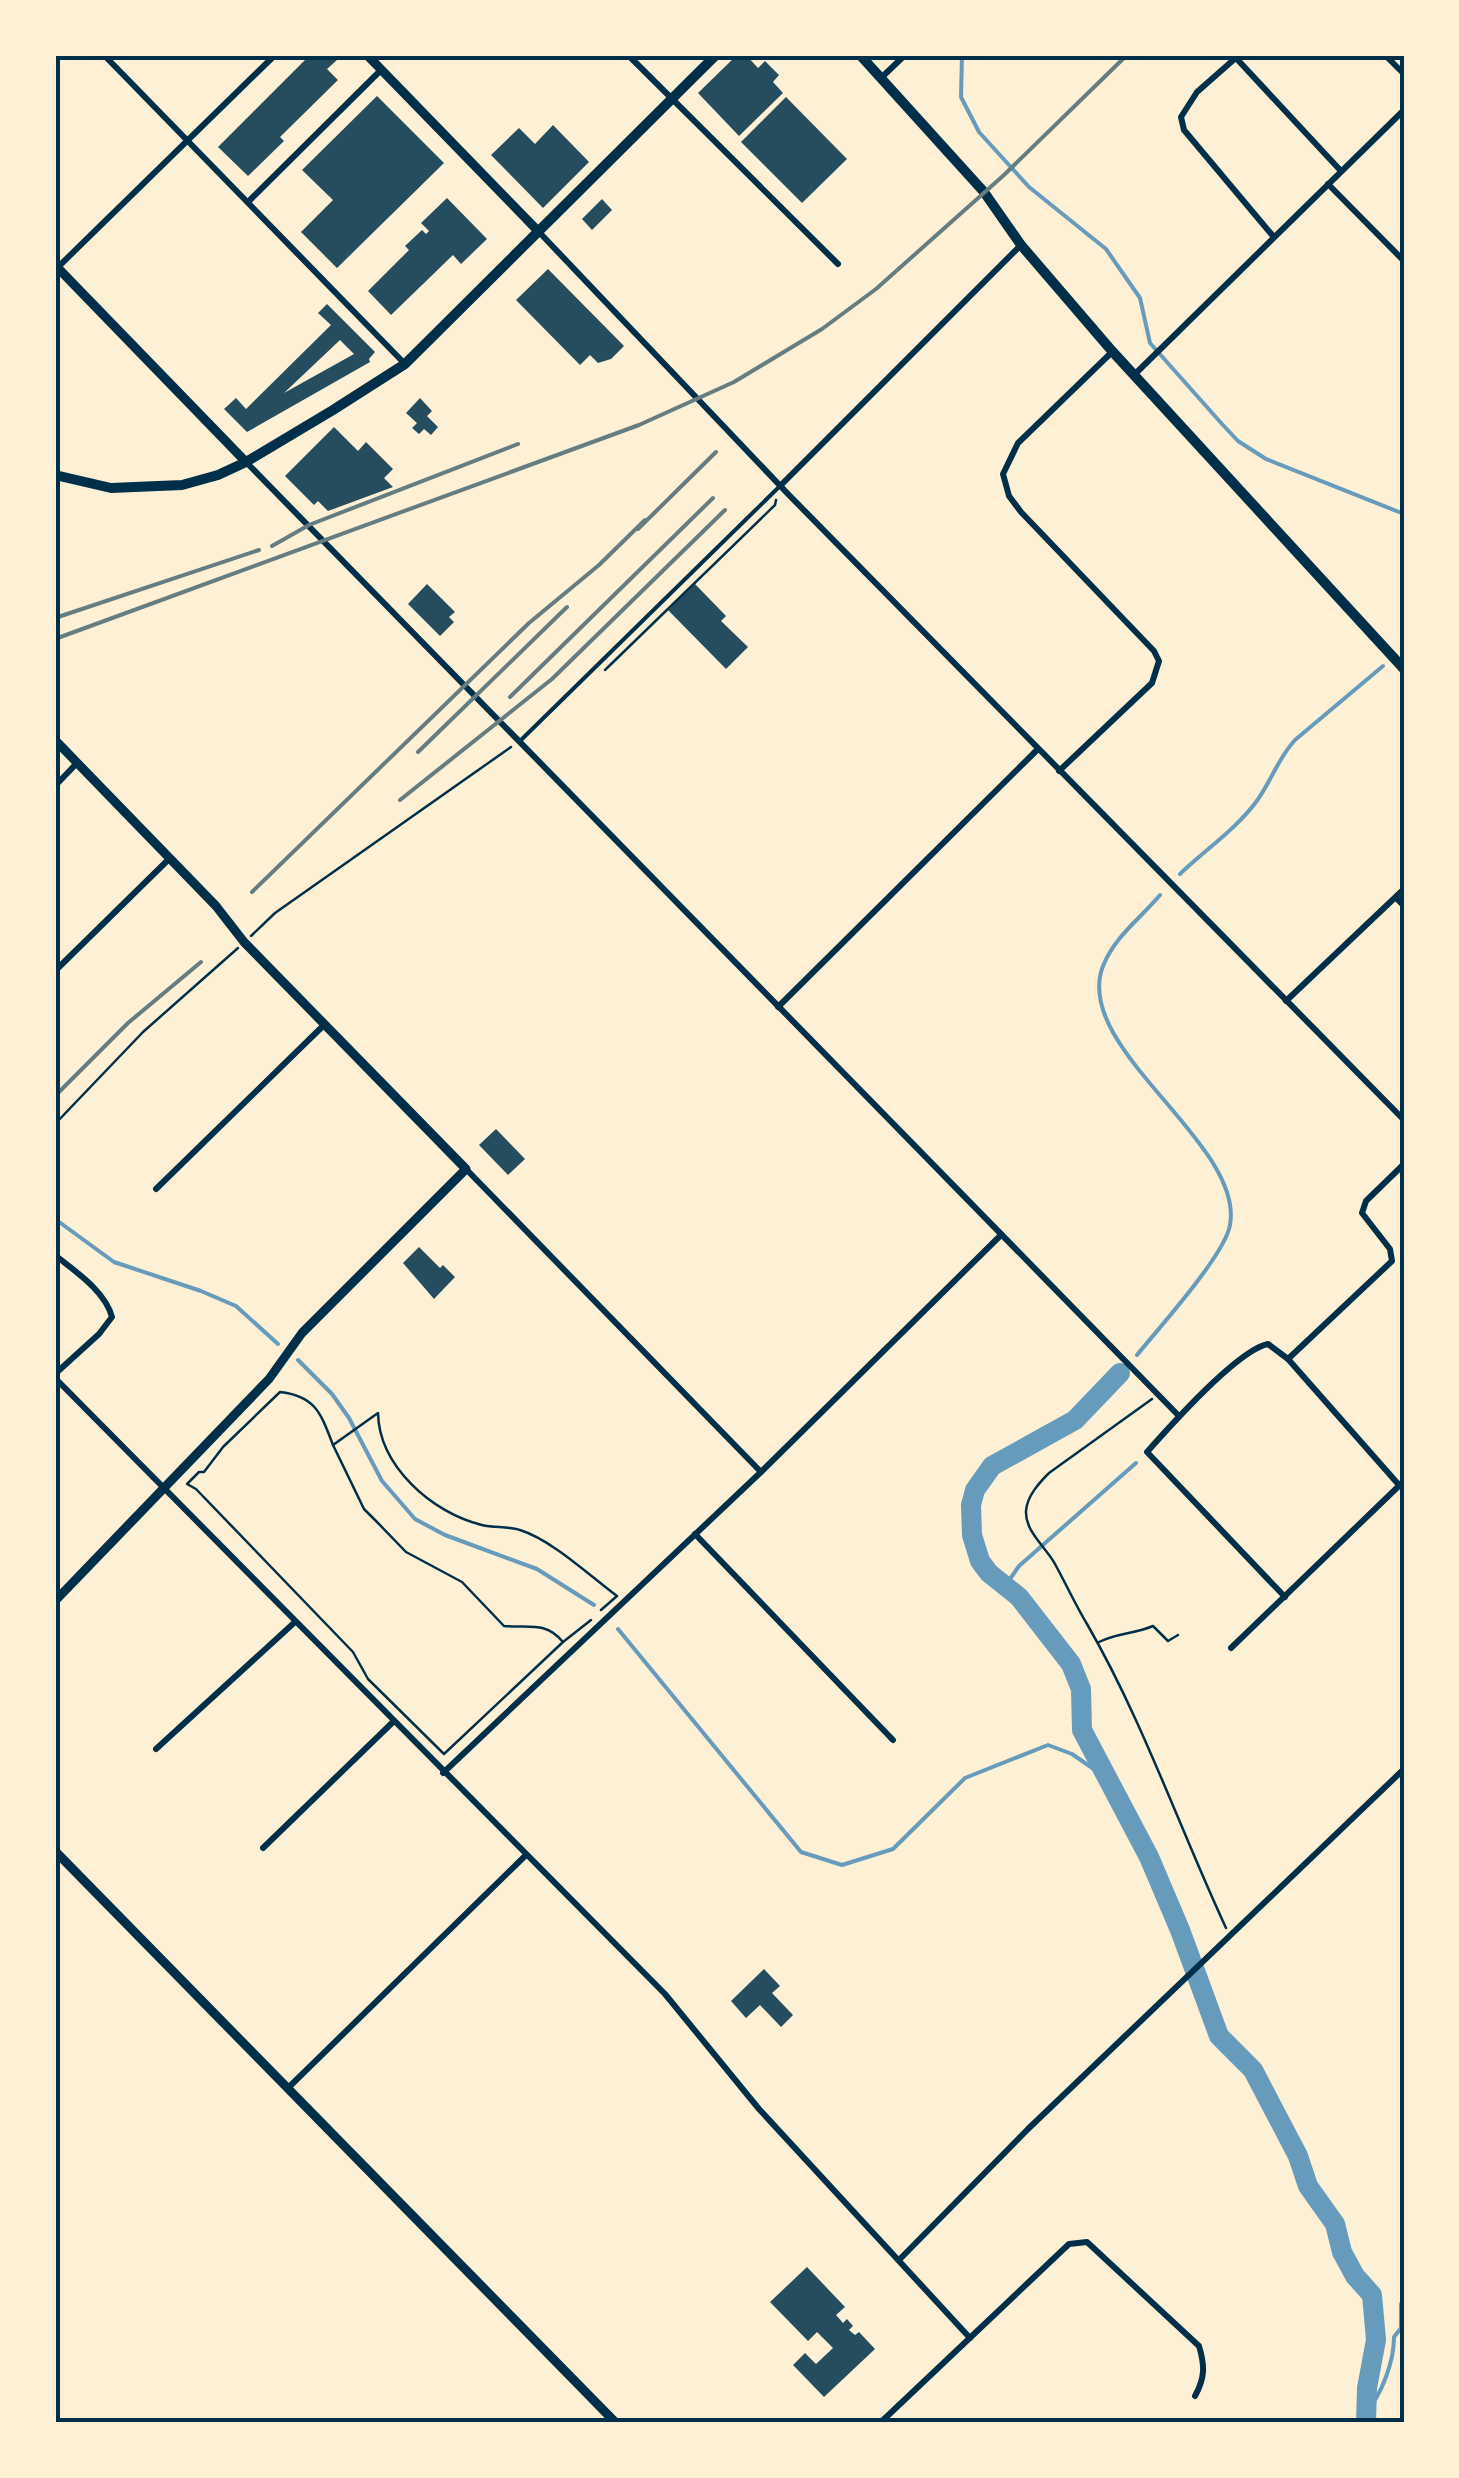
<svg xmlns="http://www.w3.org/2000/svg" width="1459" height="2478" font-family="Overpass,sans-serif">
<rect width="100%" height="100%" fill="#fdf0d5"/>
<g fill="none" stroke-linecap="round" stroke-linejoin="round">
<g stroke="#669bbc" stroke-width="4">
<polyline points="962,55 961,97 979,132 1029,187 1106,249 1140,298 1150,343 1222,424 1238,441 1266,459 1404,514"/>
<polyline points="1403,647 1404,646"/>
<path d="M1180 874C1205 850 1235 830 1256 802 1271 782 1278 758 1295 740L1383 666"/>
<polyline points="55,1219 114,1262 201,1291 236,1306 278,1344"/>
<path d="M1137 1355C1158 1329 1225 1255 1230 1225 1245 1143 1071 1048 1103 966 1115 936 1140 919 1160 895"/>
<polyline points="298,1360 332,1394 349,1418 382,1481 415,1519 445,1535 537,1569 594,1605"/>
<polyline points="1009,1588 1010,1579 1019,1566 1136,1463"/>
<polyline points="618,1629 801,1852 842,1865 893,1849 965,1778 1048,1745 1072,1754 1108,1779"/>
<path d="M1365 2413C1382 2395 1394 2361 1394 2337L1401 2328V2304L1404 2297"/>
</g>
<polyline stroke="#669bbc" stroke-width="20" points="1120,1373 1075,1420 992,1466 975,1490 971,1505 972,1535 980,1561 989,1573 1019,1597 1071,1664 1081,1689 1082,1730 1149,1857 1180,1930 1219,2036 1253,2070 1298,2156 1308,2186 1335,2224 1342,2252 1355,2276 1372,2295 1376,2340 1367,2388 1366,2423"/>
</g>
<g fill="#264d5e" fill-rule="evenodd">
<polygon points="310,55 332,55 337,60 327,69 338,80 280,137 284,141 248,176 218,147"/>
<polygon points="737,55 746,55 758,68 765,61 779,75 773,82 783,93 739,136 698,93"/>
<polygon points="377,96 444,163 337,268 301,232 333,200 302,170"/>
<polygon points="786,97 847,159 802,203 741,142"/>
<polygon points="553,125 589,162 543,208 491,155 519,128 535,144"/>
<polygon points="447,198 487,239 461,264 453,255 391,315 368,291 409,250 405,246 422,230 426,234 429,231 421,223"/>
<polygon points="602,199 612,210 592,230 582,219"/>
<polygon points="548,269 624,346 611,359 598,363 590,355 580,365 516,300"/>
<path d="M327 304 375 352 369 359 370 362 247 432 224 409 236 398 246 409 331 325 318 313ZM340 340 354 354 284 393Z"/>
<polygon points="420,398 432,411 427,416 438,427 431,435 424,429 419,434 412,428 417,423 406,413"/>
<polygon points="334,427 358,451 366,442 393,469 384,478 393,487 328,511 318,501 314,505 285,476"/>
<polygon points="427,584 455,612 449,617 454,622 440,636 408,604"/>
<polygon points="695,584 726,616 721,621 748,647 726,669 668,610"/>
<polygon points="496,1129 525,1159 508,1175 479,1145"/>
<polygon points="419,1247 440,1268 443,1265 455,1277 434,1299 403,1263"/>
<polygon points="764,1969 780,1986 772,1993 793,2015 781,2027 760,2005 746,2018 731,2001"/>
<polygon points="807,2267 845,2307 836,2315 843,2323 847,2319 853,2326 849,2330 855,2335 859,2332 875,2349 824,2397 793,2365 805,2353 816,2364 833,2348 817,2332 808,2341 770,2302"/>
</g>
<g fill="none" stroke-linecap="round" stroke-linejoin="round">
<g stroke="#003049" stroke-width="2.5">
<polyline points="605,670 775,505 776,500"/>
<polyline points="251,936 275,913 511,747"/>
<polyline points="55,1124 143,1032 238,948"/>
<path d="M1152 1399 1049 1473C1039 1483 1027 1496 1026 1511 1025 1532 1046 1547 1055 1564 1066 1584 1075 1604 1087 1624 1143 1721 1179 1827 1226 1928"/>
<path d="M333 1445 364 1509 377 1522 406 1552 462 1582 504 1626C529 1628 546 1621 563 1642L591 1620"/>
<path d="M563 1642 444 1754 368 1679 353 1652 196 1489 187 1484 199 1472H204L223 1447 280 1392C316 1396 321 1414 333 1445L378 1413C379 1466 432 1513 482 1525 494 1528 509 1526 520 1530 552 1540 590 1576 617 1596L601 1610"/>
<path d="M1099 1642C1117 1633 1134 1634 1153 1626L1168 1641 1178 1635"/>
</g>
<polyline stroke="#003049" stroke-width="4" points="520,741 780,486"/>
<g stroke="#003049" stroke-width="6">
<polyline points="104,55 405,364"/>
<polyline points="628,55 838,264"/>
<polyline points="1239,55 1197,92 1181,117 1184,130 1273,236"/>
<polyline points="1385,55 1404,74"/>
<polyline points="1236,58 1341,171"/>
<polyline points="881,78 905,55"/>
<polyline points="1328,184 1404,261"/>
<polyline points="248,202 381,70"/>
<polyline points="539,232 788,494 1404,1120"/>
<polyline points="55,270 275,55"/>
<polyline points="1134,375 1404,110"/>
<polyline points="247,463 1179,1416"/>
<polyline points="780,486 1021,245"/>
<polyline points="1059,771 1152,683 1159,661 1154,651 1021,512 1009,496 1003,474 1018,443 1112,352"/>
<polyline points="55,786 77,763"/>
<polyline points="1396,898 1404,906"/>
<polyline points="55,971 170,858"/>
<polyline points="1286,1001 1404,889"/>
<polyline points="778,1007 1037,750"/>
<polyline points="466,1169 761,1472"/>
<polyline points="156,1189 325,1024"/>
<path d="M55 1255C76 1272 105 1291 112 1317L99 1334 55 1374"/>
<polyline points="1288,1359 1392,1261 1390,1249 1362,1213 1366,1201 1404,1164"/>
<polyline points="55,1378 665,1994 759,2109 970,2338"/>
<polyline points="695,1534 893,1740"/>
<path d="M1285 1597 1147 1452C1170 1426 1238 1350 1268 1344L1288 1359 1399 1485"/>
<polyline points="1231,1648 1404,1481"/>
<polyline points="156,1749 295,1622"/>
<polyline points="443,1773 761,1472 1001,1235"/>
<polyline points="263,1848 393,1722"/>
<polyline points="288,2088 526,1855"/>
<polyline points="899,2260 1028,2129 1404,1769"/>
<path d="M880 2423 1069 2244 1087 2242 1199 2346C1205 2366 1205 2378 1195 2396"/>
</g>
<g stroke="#003049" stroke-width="9">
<polyline points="367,55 539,232"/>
<polyline points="55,265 246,462"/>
<polyline points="55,740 216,906 244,942 466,1169 302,1333 269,1379 55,1601"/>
<polyline points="55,1851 616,2423"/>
</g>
<g stroke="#003049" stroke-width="10">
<polyline points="860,55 984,192 1021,245 1112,351 1404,669"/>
<polyline points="55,475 111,488 182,485 218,475 246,462 333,410 405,364 716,55"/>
</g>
<g stroke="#657d81" stroke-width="4">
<polyline points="638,529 716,452"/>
<polyline points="272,546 309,525 518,444"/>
<polyline points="55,618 259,550"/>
<polyline points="55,639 639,425 734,382 822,329 876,289 1004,175 1127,55"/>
<polyline points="510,697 713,498"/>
<polyline points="418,752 567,607"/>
<polyline points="400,800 552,679 725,510"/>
<polyline points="252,892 529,623 599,565 645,520"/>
<polyline points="55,1096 128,1023 201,962"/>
</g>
</g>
<rect width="1459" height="2478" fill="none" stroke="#fdf0d5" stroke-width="115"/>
<rect x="58" y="58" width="1344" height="2362" fill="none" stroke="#003049" stroke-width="4"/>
</svg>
